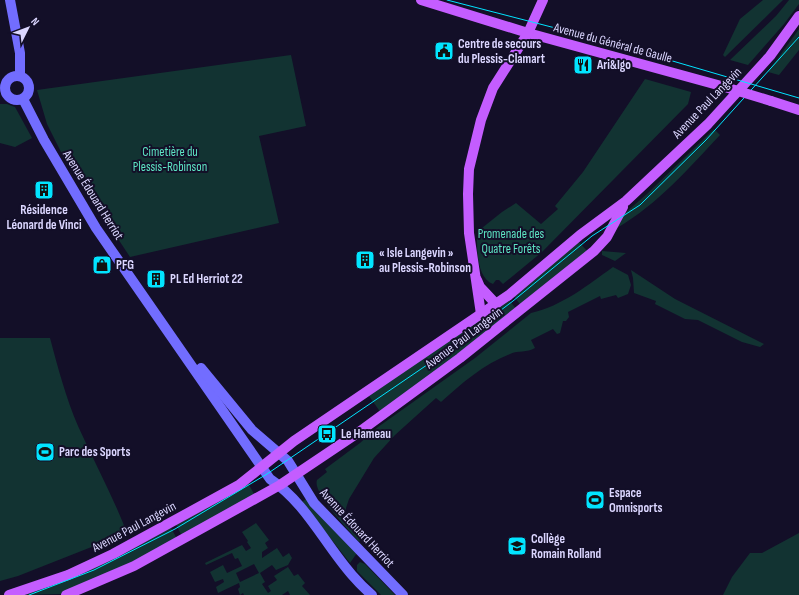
<svg xmlns="http://www.w3.org/2000/svg" width="799" height="595" font-family="'Sofia Sans Condensed',sans-serif">
<rect width="100%" height="100%" fill="#130f28"/>
<g fill="#123332" fill-rule="evenodd">
<polygon points="763,0 783,0 725,57 723,55 740,19"/>
<polygon points="789,0 799,0 799,4 784,24 748,65 730,60 776,16"/>
<polygon points="799,29 799,50 779,75 768,72"/>
<polygon points="291,55 306,126 259,136 279,223 130,257 62,154 47,124 37,90"/>
<path d="M645 79 691 92 688 104 542 252 503 284 499 280H496L493 284C476 278 477 247 477 232L502 212 516 203 541 224 558 209 555 206 583 172Z"/>
<polygon points="0,104 7,104 15,107 32,138 15,147 0,143"/>
<path d="M714 129 720 135C687 170 659 203 617 228L625 213 647 194Z"/>
<polygon points="579,242 587,251 522,307 513,295"/>
<polygon points="602,251 626,253 615,261 602,255"/>
<path d="M613 267 628 275 631 285 628 294 618 298 616 295 601 299 600 296 568 312 569 317 566 321H563L560 333 557 334 553 329 531 340 535 348C527 353 518 350 510 354 484 364 462 383 441 402L436 398 395 435 374 458 349 499 346 508V517L353 516 362 538 359 542C350 531 312 493 317 480L327 472 325 469 360 443 378 427 475 358 531 313C562 306 588 285 613 267Z"/>
<polygon points="631,270 675,299 764,344 760,347 742,342 698,320 685,319 655,304 656,301 634,293 633,278"/>
<polygon points="508,299 518,311 381,413 369,396"/>
<path d="M0 338H50C58 368 66 398 78 426 94 462 113 496 127 533L18 576 0 581Z"/>
<polygon points="247,481 254,494 182,536 175,523"/>
<polygon points="306,499 357,553 350,563 302,502"/>
<path d="M256 523 269 540 265 543 268 548 262 552V558L277 548 283 557 289 553 292 558 288 565 276 570 272 565 260 573 265 582 262 584 268 593 271 591 268 586 277 580 274 576 288 567 294 576 298 574 305 583 302 586 310 595H290L288 591 282 595H244L243 593 240 595 238 589 240 587 239 583 218 593 216 587 224 582 223 579 215 582 210 572 223 565 227 573 242 566 238 558 235 559 232 553 206 565 205 563 242 545 246 551 251 548 247 542 248 541 242 532ZM254 564 259 573 240 582 236 573Z"/>
<polygon points="170,526 177,539 143,557 61,594 18,595"/>
<polygon points="799,533 799,595 723,595 732,577 750,553 762,553"/>
<polygon points="360,562 365,564 395,595 381,595 357,571 357,565"/>
</g>
<g fill="none" stroke-linecap="round" stroke-linejoin="round">
<g stroke="#726dff" stroke-width="10">
<polyline points="10,0 20,53 20,76"/>
<circle cx="17" cy="88" r="12"/>
<path d="M23 99 44 140 96 228 270 479C306 503 324 543 352 575 358 582 365 589 372 595"/>
<polyline points="201,368 252,430 288,461 314,503 403,595"/>
</g>
<g stroke="#c45dff" stroke-width="10">
<polyline points="421,0 528,33 725,87"/>
<polyline points="771,101 799,110"/>
<polyline points="477,280 480,287 496,304"/>
<polyline points="481,314 469,233 468,194 469,169 481,120 493,88 528,33 543,0"/>
<polyline points="9,595 68,575 113,554 239,485 294,441 509,295 580,235 626,201 708,124 770,56 799,16"/>
<polyline points="66,595 134,566 280,485 359,432 460,358 594,251 607,237 623,207"/>
</g>
<g stroke="#02e4ff" stroke-width="1">
<polyline points="447,0 594,38 799,98"/>
<polyline points="29,595 94,570 175,529 267,474 443,354 513,301 592,236 640,205 706,140 799,37"/>
</g>
<polyline stroke="#c45dff" stroke-width="10" points="725,87 771,101"/>
</g>
<defs>
<g id="civic-square" transform="scale(1)"><rect x="-9" y="-9" width="18" height="18" rx="4" fill="#02e4ff" stroke="#130f28"/><path d="M-.6-6.5H3V-4.5H.6V-3L4-1V1h2V6H-6V1h2V-1L-.6-3ZM-1.2 2.5V6h2.4V2.5Z" fill="#111"/></g>
<g id="restaurant-square" transform="scale(1)"><rect x="-9" y="-9" width="18" height="18" rx="4" fill="#02e4ff" stroke="#130f28"/><path d="M-5-6h1v4h1v-4h1v4h1v-4h1v5L-1.5 .5V6h-2V.5L-5-1ZM5-6V6H3V1.5H1.5Q1.5-4 5-6Z" fill="#111"/></g>
<g id="building-square" transform="scale(1)"><rect x="-9" y="-9" width="18" height="18" rx="4" fill="#02e4ff" stroke="#130f28"/><path d="M-4-6H4V6H1V3H-1V6H-4ZM-2.5-4.3h1.7v1.8h-1.7ZM.8-4.3h1.7v1.8H.8ZM-2.5-1h1.7V.8h-1.7ZM.8-1h1.7V.8H.8Z" fill="#111"/></g>
<g id="shop-square" transform="scale(1)"><rect x="-9" y="-9" width="18" height="18" rx="4" fill="#02e4ff" stroke="#130f28"/><path d="M-5-2.5h2.3a2.7 3.5 0 0 1 5.4 0H5L5.5 6h-11ZM-1.5-2.5h3a1.5 2.3 0 0 0-3 0Z" fill="#111"/></g>
<g id="bus-square" transform="scale(1)"><rect x="-9" y="-9" width="18" height="18" rx="4" fill="#02e4ff" stroke="#130f28"/><path d="M-5-6H5V4H4V6H2V4H-2V6H-4V4H-5ZM-3.5-4V0h7V-4ZM-3.5 1.2v1.5H-2V1.2ZM2 1.2v1.5H3.5V1.2Z" fill="#111"/></g>
<g id="stadium-square" transform="scale(1)"><rect x="-9" y="-9" width="18" height="18" rx="4" fill="#02e4ff" stroke="#130f28"/><path d="M0-5a6.5 5 0 1 0 0 10a6.5 5 0 1 0 0-10ZM-3.5-1.8h7v3.6h-7Z" fill="#111"/></g>
<g id="school-square" transform="scale(1)"><rect x="-9" y="-9" width="18" height="18" rx="4" fill="#02e4ff" stroke="#130f28"/><path d="M0-5L7-2L0 1L-7-2ZM-4 1L0 2.5L4 1V4Q0 6-4 4Z" fill="#111"/></g>
</defs>
<g fill-rule="evenodd">
<use href="#civic-square" x="444" y="51"/>
<use href="#restaurant-square" x="583" y="65"/>
<use href="#building-square" x="44" y="190"/>
<use href="#building-square" x="365" y="260"/>
<use href="#shop-square" x="102" y="265"/>
<use href="#building-square" x="156" y="279"/>
<use href="#bus-square" x="327" y="434"/>
<use href="#stadium-square" x="45" y="452"/>
<use href="#stadium-square" x="595" y="500"/>
<use href="#school-square" x="517" y="546"/>
</g>
<g text-anchor="middle" dominant-baseline="central" stroke-width="4" stroke-linejoin="round" paint-order="stroke">
<g font-size="13" fill="#dbd6ff" stroke="#130f28">
<text transform="translate(613 43) rotate(15)">Avenue du Général de Gaulle</text>
<text transform="translate(707 103) rotate(-46)">Avenue Paul Langevin</text>
<text transform="translate(93 195) rotate(58)">Avenue Édouard Herriot</text>
<text transform="translate(464 338) rotate(-37)">Avenue Paul Langevin</text>
<text transform="translate(134 527) rotate(-28)">Avenue Paul Langevin</text>
<text transform="translate(357 528) rotate(47)">Avenue Édouard Herriot</text>
</g>
<g font-size="13" font-weight="bold" fill="#dbd6ff" stroke="#130f28" text-anchor="start">
<text x="458" y="44">Centre de secours<tspan x="458" dy="15">du Plessis-Clamart</tspan></text>
<text x="597" y="65">Ari&amp;Igo</text>
<text x="44" y="210" text-anchor="middle">Résidence<tspan x="44" dy="15">Léonard de Vinci</tspan></text>
<text x="379" y="253">« Isle Langevin »<tspan x="379" dy="15">au Plessis-Robinson</tspan></text>
<text x="116" y="265">PFG</text>
<text x="170" y="279">PL Ed Herriot 22</text>
<text x="341" y="434">Le Hameau</text>
<text x="59" y="452">Parc des Sports</text>
<text x="609" y="493">Espace<tspan x="609" dy="15">Omnisports</tspan></text>
<text x="531" y="539">Collège<tspan x="531" dy="15">Romain Rolland</tspan></text>
</g>
<g font-size="13" fill="#5de4c3" stroke="#130f28">
<text x="170" y="152">Cimetière du<tspan x="170" dy="15">Plessis-Robinson</tspan></text>
<text x="511" y="234">Promenade des<tspan x="511" dy="15">Quatre Forêts</tspan></text>
</g>
</g>
<g transform="translate(28 28) rotate(48)" stroke="#130f28" stroke-width="3" paint-order="stroke">
<path d="M0-3L7 15L0 10L-7 15Z" fill="#dbd6ff"/>
<text y="-6" font-size="11" font-weight="bold" text-anchor="middle" fill="#dbd6ff">N</text>
</g>
</svg>
